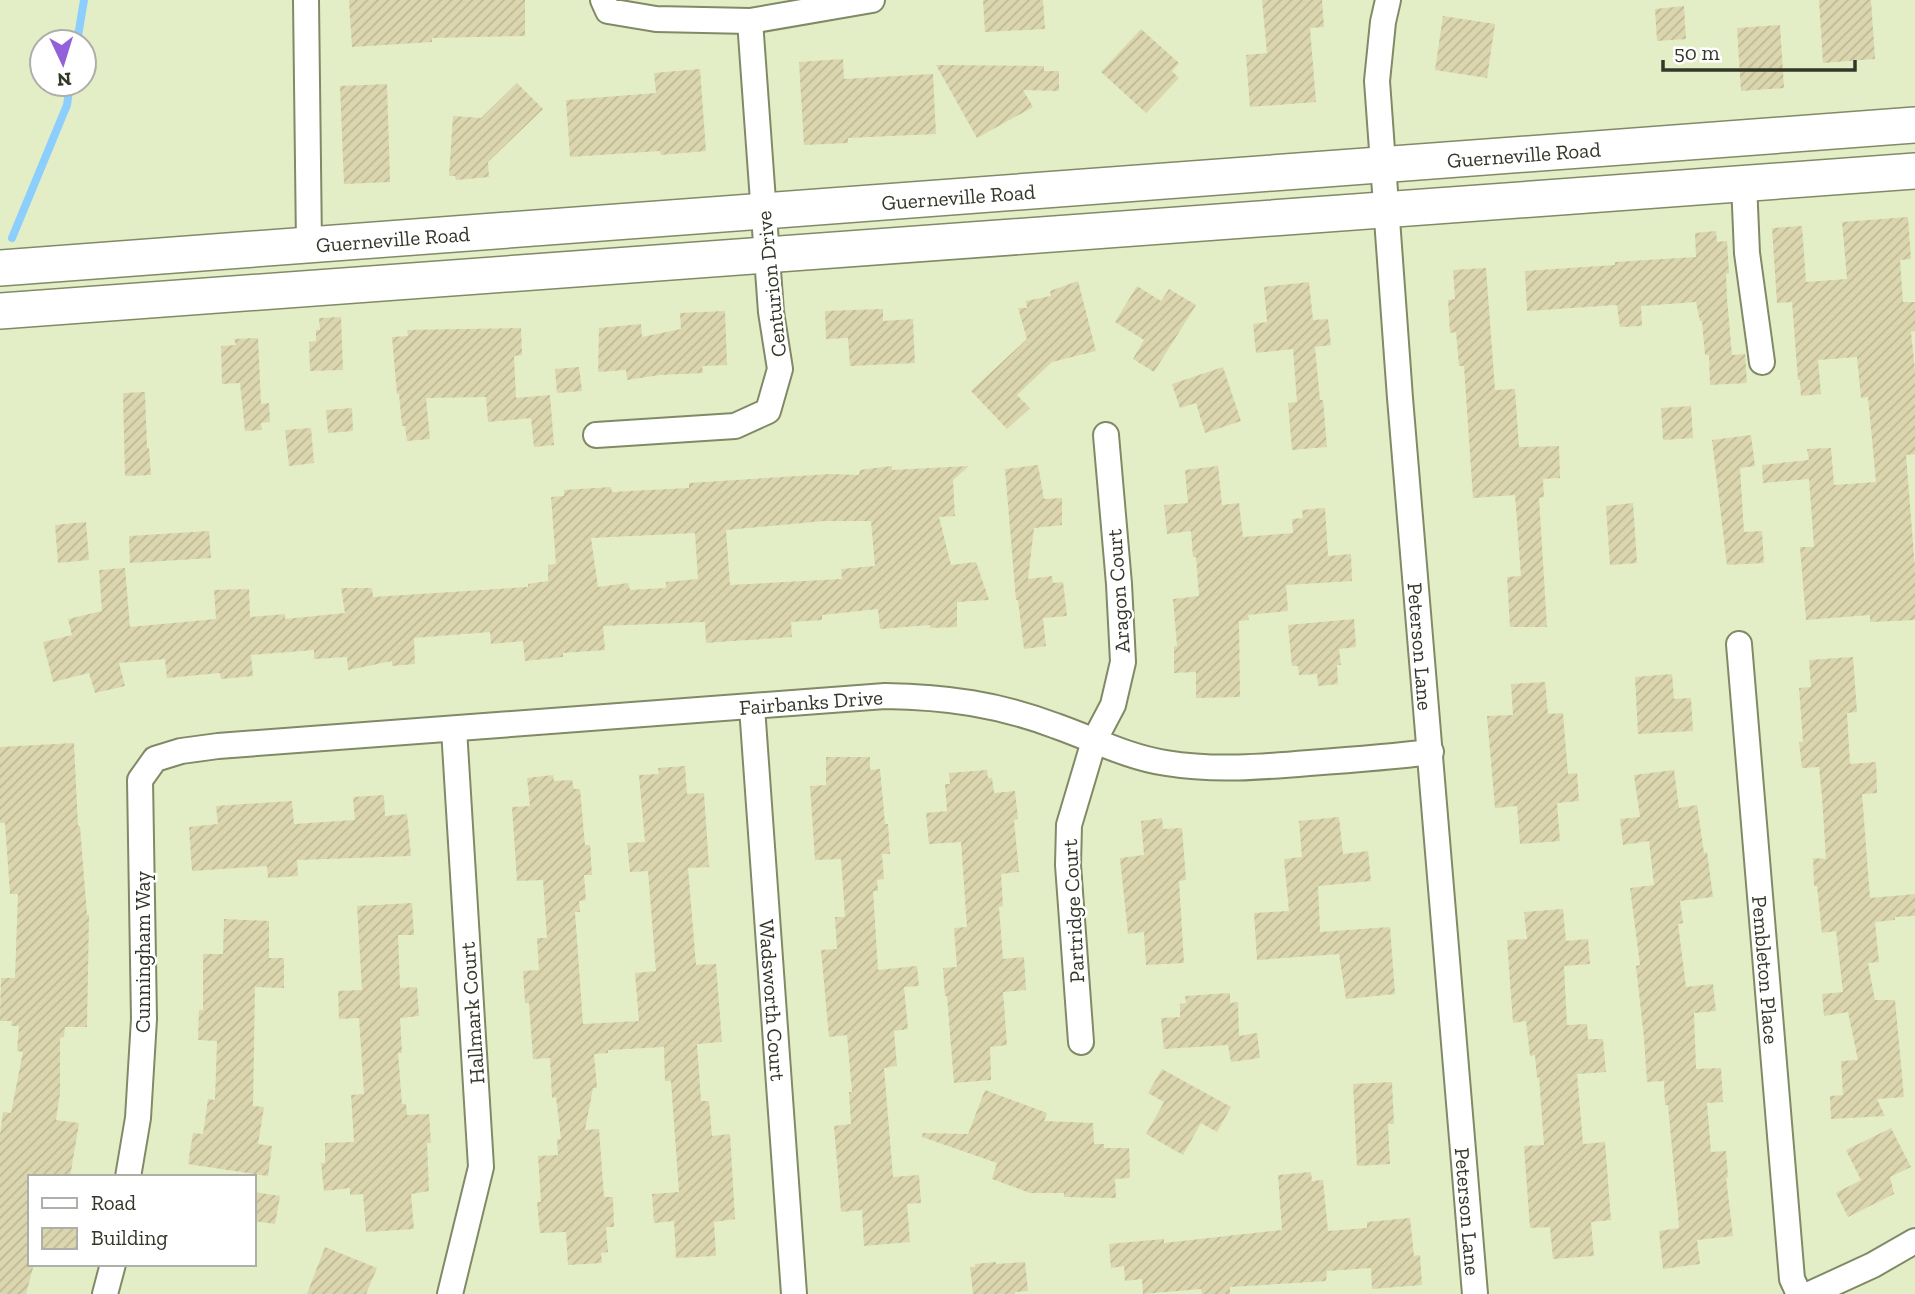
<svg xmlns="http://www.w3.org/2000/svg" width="1915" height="1294" font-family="'Zilla Slab',serif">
<defs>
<pattern id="building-hatch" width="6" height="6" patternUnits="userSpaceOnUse" patternTransform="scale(1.75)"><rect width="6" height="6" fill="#dcd6ae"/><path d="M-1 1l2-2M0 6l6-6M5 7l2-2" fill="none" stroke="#bdb896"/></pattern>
</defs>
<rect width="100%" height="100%" fill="#e3eec7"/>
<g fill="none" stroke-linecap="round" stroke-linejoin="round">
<g stroke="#8ccffe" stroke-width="8">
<polyline points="77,42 84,0"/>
<polyline points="12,238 67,105 70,84"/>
</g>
</g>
<g fill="url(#building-hatch)" fill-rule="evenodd">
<polygon points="349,0 525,0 525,36 432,38 432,42 352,47"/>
<polygon points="983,0 1043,0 1045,29 985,32"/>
<polygon points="1262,0 1322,0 1324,27 1310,28 1316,102 1250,107 1246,55 1267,53"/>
<polygon points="1819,0 1871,0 1875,59 1823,63"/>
<polygon points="1684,6 1686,39 1657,41 1655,9"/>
<polygon points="1443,16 1495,24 1487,78 1435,70"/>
<polygon points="1780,25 1784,88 1741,91 1737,28"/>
<polygon points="1141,29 1179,63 1172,71 1179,78 1146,113 1101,72"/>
<polygon points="843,59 844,79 933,74 936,134 848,138 848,143 804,145 799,62"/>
<polygon points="936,65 1044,66 1044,71 1059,71 1059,91 1023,90 1033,107 977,138"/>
<polygon points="700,69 706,151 661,155 660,151 570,157 566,100 656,93 654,73"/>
<polygon points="517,83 543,109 488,162 489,177 456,180 455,176 449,176 453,116 481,118"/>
<polygon points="387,84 390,182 344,184 340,86"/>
<polygon points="1908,217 1911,259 1900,260 1903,302 1915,302 1915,331 1911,332 1915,370 1915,454 1906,455 1915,568 1915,620 1870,622 1870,615 1806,620 1800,547 1814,547 1809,479 1763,483 1762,465 1809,460 1807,449 1831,448 1834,485 1876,482 1868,397 1861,398 1857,357 1818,360 1821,394 1801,396 1800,380 1798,380 1792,302 1777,303 1772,228 1802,226 1806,282 1847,279 1842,222"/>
<polygon points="1716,231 1717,242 1727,241 1729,273 1726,274 1727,299 1732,355 1745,354 1747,383 1710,385 1709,355 1705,355 1702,321 1700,321 1696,302 1641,306 1642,326 1620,327 1617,305 1527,311 1525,271 1615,265 1615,262 1696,257 1695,233"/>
<polygon points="1486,268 1495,390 1515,389 1519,447 1559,446 1560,478 1543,479 1544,497 1539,498 1547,627 1510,627 1507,577 1521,576 1515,495 1473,498 1464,366 1459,366 1456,332 1450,333 1448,300 1455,299 1453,270"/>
<polygon points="1078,281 1096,351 1052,362 1017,395 1030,408 1007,429 971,391 1027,339 1018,308 1027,308 1026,301 1051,296 1050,291"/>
<polygon points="1309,282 1313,320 1328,319 1331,345 1315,347 1320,400 1323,400 1327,447 1292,450 1288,403 1297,402 1293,349 1256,353 1253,324 1267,322 1264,287"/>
<polygon points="1137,286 1161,301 1169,289 1196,305 1154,372 1133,359 1144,340 1115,322"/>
<polygon points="883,309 883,321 913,319 915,363 850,366 848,338 826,339 825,311"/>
<polygon points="725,311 727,365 702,366 703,373 660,375 627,380 626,370 598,372 599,328 641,324 642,337 681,329 680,313"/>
<polygon points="341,317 343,370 310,371 309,342 316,341 316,330 320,330 319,318"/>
<polygon points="521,328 522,355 514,356 516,398 550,395 554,445 534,447 531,418 488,422 486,397 426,398 430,439 407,441 405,426 402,426 399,394 397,394 392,337 408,336 407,330"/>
<polygon points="258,338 261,404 269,403 270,422 261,423 262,430 245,431 240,383 222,384 221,346 236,345 234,339"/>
<polygon points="579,367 582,391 557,393 555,369"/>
<polygon points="1223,367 1241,421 1205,433 1196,403 1180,408 1172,384"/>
<polygon points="145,392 147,448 149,448 151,475 125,476 123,393"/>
<polygon points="1691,406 1693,438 1663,440 1661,408"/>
<polygon points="352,408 353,431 328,433 326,410"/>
<polygon points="311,428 314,463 289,466 285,430"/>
<polygon points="1751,435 1755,466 1740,468 1744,532 1762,531 1764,563 1727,565 1712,440"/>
<polygon points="1038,465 1044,499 1062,498 1062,525 1034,528 1028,579 1052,576 1053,583 1063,582 1067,616 1043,618 1046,646 1024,649 1018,600 1016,600 1005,469"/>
<path d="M892 466V470L969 466 953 480 955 516 939 517 951 565 976 562 989 600 957 602V627L930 628V625L880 629 878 609 822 615V620L791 622 792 637 733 641 706 643 705 622 603 626 605 650 563 653V657L525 661 523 641 491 644 490 632 414 638 415 664 392 666V661L348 670 347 657 314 659V650L251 655 253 676 221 679 220 673 167 678 165 659 119 663 125 686 95 693 89 673 53 682 43 642 72 635 68 619 102 611 99 570 125 568 130 627 216 619 214 590 249 589 250 617 285 614V619L345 613 341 588H372L373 597 528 587V584L548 581V565L556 564 551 497 564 496V490L611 487 612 492 689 488V483L831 474 859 475 860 470ZM824 521H871L875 566 841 569 842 579 730 585 726 530ZM695 533 698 579 666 582V588L630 590 628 583 598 587 591 538Z"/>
<polygon points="1218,466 1222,505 1239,503 1243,537 1293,533 1292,519 1303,518 1302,510 1325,508 1328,556 1351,554 1352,581 1286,585 1288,611 1248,615 1249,620 1239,621 1240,697 1196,698 1196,672 1174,673 1174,646 1177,646 1173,599 1199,596 1196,557 1193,557 1191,531 1167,534 1164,505 1188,503 1185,470"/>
<polygon points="1633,503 1637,563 1610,565 1606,506"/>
<polygon points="86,522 89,560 58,563 55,525"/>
<polygon points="209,531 211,558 130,563 129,536"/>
<polygon points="1354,619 1356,647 1339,649 1341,665 1337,665 1338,684 1318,686 1317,674 1299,675 1298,666 1292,666 1288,625"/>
<polygon points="1853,657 1857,712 1847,713 1850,764 1876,762 1877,793 1862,794 1870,898 1915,894 1915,916 1895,917 1895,920 1875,922 1879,962 1868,963 1875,1000 1895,1000 1904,1097 1877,1099 1885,1116 1831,1119 1830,1096 1843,1095 1841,1061 1858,1060 1848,1012 1824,1016 1822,994 1843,992 1836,931 1822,933 1817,886 1814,886 1813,858 1826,859 1822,797 1819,767 1802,768 1799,742 1803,742 1799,688 1811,687 1809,660"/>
<polygon points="1672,674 1674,699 1691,698 1693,731 1638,734 1635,677"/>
<polygon points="1545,682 1548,714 1563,713 1568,774 1577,773 1579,801 1557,803 1560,841 1520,844 1517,806 1495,808 1487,716 1513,715 1511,684"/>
<polygon points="74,743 78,826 80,826 87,915 89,915 87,1027 65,1027 64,1037 60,1038 60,1093 56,1120 79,1123 70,1177 30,1177 30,1264 34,1264 26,1294 0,1294 0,1135 3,1112 11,1113 23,1052 17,1051 19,1026 11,1026 12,1021 0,1021 1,978 15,978 18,894 10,894 5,823 0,823 0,747"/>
<polygon points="826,757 870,757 870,770 880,769 885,824 888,824 890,854 882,854 884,879 877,880 878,891 873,891 878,970 917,966 919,986 904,987 908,1029 894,1031 897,1066 884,1068 893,1177 919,1175 921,1203 907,1204 910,1242 864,1246 862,1210 841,1212 834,1126 851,1124 849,1092 852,1092 847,1035 829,1037 821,950 837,949 835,917 845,917 841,859 815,860 810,786 826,785"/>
<polygon points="685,766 687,794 704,793 709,867 688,868 696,965 716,964 722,1042 697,1044 701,1101 709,1101 712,1136 730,1134 735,1219 714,1222 716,1256 676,1258 674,1221 654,1223 652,1194 679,1192 671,1081 665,1081 664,1047 608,1050 608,1053 594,1054 597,1088 593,1088 585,1130 599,1129 604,1197 613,1197 614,1227 606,1227 608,1252 601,1253 602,1263 568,1265 566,1232 540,1233 537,1202 541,1202 538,1156 558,1155 557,1139 561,1139 556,1097 552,1098 550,1058 533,1059 529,1003 525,1003 523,971 539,970 537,938 547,938 543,880 517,881 512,807 530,806 527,778 553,775 554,781 572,780 574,789 580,789 585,845 590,845 592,875 584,875 586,900 579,901 580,912 575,912 583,1024 639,1021 635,973 656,971 648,871 630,872 627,843 645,842 639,775 659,774 658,768"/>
<polygon points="987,770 988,778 992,778 994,793 1015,791 1018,819 1014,820 1019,872 1001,874 1003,906 999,907 1003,959 1024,957 1026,990 1003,992 1007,1045 990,1047 991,1080 954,1083 947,996 945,996 943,968 957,967 954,928 967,927 961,842 929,844 926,813 947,811 945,784 950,784 949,773"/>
<polygon points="1674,770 1679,808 1697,805 1704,853 1707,852 1713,897 1680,901 1683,923 1678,924 1686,987 1713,984 1716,1011 1694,1013 1696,1069 1721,1068 1723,1102 1707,1103 1711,1152 1726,1151 1728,1177 1726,1178 1733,1236 1697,1240 1700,1264 1663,1269 1659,1231 1679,1228 1678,1213 1668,1105 1665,1105 1664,1081 1647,1082 1644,1038 1636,966 1640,965 1630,888 1654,885 1649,841 1623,845 1620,819 1640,817 1634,775"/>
<polygon points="384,795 385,816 407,814 411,856 297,860 298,876 268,878 267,866 192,871 189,827 218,824 216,806 292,801 294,824 355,820 353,797"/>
<polygon points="1339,817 1343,854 1368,851 1371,881 1318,886 1320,932 1390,927 1395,994 1346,999 1339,954 1257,960 1254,913 1289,911 1284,859 1302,857 1299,821"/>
<polygon points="1162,818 1163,829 1182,828 1186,880 1179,881 1184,963 1146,965 1144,932 1128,934 1120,858 1144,855 1141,821"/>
<polygon points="412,903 414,935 398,935 400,988 417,987 419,1016 400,1018 402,1053 398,1053 402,1104 406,1104 407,1115 429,1114 431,1143 427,1143 429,1191 411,1194 414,1229 366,1232 363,1194 350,1195 350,1188 324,1191 321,1163 325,1163 325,1143 354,1142 351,1095 364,1094 359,1018 339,1019 338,991 362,990 357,906"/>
<polygon points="1563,909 1566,941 1588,939 1590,964 1564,966 1567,1025 1587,1024 1588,1039 1603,1039 1606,1072 1577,1074 1583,1144 1605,1142 1611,1220 1591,1222 1594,1256 1553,1259 1550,1227 1530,1228 1524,1146 1544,1145 1539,1077 1537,1078 1535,1055 1530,1056 1526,1021 1513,1023 1507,940 1527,939 1524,912"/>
<polygon points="224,919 269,921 269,958 284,958 284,988 255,987 253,1106 264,1107 258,1144 272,1146 268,1176 188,1164 193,1133 203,1134 208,1099 215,1100 217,1041 198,1040 199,1010 203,1010 203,954 223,954"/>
<polygon points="1230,993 1230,1003 1238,1002 1239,1036 1257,1033 1260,1058 1231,1062 1228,1045 1164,1049 1161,1018 1180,1017 1180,1004 1186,1003 1185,996"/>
<polygon points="1162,1069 1231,1107 1217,1132 1201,1123 1183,1155 1146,1134 1164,1102 1148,1093"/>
<polygon points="1392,1082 1394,1124 1388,1124 1390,1164 1357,1166 1353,1084"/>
<polygon points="985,1090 1047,1113 1044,1121 1093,1123 1094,1144 1104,1144 1104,1148 1129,1148 1130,1178 1115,1179 1116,1198 1064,1197 1064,1193 1030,1193 992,1179 997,1163 922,1137 923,1133 968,1134"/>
<polygon points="1891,1128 1911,1167 1890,1177 1894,1194 1848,1217 1836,1193 1861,1180 1846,1150"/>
<polygon points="1311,1172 1312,1181 1323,1180 1328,1231 1367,1228 1367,1222 1410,1218 1414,1256 1420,1255 1422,1285 1372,1289 1371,1268 1327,1271 1326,1281 1230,1287 1230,1294 1202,1294 1201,1289 1143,1294 1142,1279 1125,1281 1124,1266 1111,1268 1109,1244 1164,1239 1164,1243 1282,1230 1278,1175"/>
<polygon points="254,1192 280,1196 275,1224 254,1221"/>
<polygon points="325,1247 377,1268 366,1294 307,1294"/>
<polygon points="996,1262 996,1264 1025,1262 1028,1291 1015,1292 1015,1294 973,1294 970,1267 975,1267 975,1264"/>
</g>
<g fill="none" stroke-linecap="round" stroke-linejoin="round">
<g stroke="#808a66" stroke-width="28">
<g id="minor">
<polyline points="306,0 309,245"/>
<polyline points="603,0 608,11 656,19 750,21 872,0"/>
<path id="s1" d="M1388 0 1383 22 1377 81 1400 398 1475 1294"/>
<polyline points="1744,183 1747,253 1762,362"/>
<polyline points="596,435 735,426 768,411 780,369 771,312 750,21"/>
<path id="s2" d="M1739 644 1792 1279 1799 1294"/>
<path id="s3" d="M752 707 794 1294"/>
<polyline points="1081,1042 1068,865 1069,825 1094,741 1113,705 1123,662 1119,584 1106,435"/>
<path id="s4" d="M128 1177 138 1118 144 1019 140 780 155 759 181 751 218 746 885 696C946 697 998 704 1056 726 1093 739 1127 757 1166 763 1214 771 1262 767 1309 763 1350 760 1390 757 1431 752"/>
<polyline points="105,1294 113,1264"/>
<polyline points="450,1294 481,1167 454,729"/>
<polyline points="1810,1294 1873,1265 1915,1241"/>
</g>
</g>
<g stroke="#808a66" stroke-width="38">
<g id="secondary">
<path id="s5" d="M0 268 1915 125"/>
<polyline points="0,311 1915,171"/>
</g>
</g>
<use href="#minor" stroke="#fff" stroke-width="24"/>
<use href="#secondary" stroke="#fff" stroke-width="35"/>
</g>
<g text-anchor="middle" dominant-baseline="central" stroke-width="5" stroke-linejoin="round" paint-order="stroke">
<g font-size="21" fill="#333728" stroke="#fff">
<text stroke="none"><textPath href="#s5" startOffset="1528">Guerneville Road</textPath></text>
<text stroke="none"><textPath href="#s5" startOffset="961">Guerneville Road</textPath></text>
<text stroke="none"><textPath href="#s5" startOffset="394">Guerneville Road</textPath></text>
<text transform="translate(771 284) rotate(-96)">Centurion Drive</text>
<text transform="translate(1118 591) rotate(-94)">Aragon Court</text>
<text stroke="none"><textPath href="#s1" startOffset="649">Peterson Lane</textPath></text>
<text stroke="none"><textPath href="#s4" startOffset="1083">Fairbanks Drive</textPath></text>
<text transform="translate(1073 911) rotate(-93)">Partridge Court</text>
<text transform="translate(142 952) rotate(-90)">Cunningham Way</text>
<text stroke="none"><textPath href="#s2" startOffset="327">Pembleton Place</textPath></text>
<text stroke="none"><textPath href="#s3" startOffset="294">Wadsworth Court</textPath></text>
<text transform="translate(472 1013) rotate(-94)">Hallmark Court</text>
<text stroke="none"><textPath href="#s1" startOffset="1216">Peterson Lane</textPath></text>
</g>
</g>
<rect x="28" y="1175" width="228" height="91" fill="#ffffff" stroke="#adafa9" stroke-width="2"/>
<rect x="42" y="1198" width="35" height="10" fill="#ffffff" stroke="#adafa9" stroke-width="2"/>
<text x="91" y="1210" font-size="21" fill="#333728">Road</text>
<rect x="42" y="1228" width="35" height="21" fill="url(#building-hatch)" stroke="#adafa9" stroke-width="2"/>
<text x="91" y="1245" font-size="21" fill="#333728">Building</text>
<g transform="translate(63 63) rotate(176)"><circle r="33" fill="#ffffff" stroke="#adafa9" stroke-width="2"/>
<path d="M0-5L12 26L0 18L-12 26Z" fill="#9360d9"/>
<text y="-10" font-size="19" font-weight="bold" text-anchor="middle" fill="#333728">N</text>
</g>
<path d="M1663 60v10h192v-10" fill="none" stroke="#333728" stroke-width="3.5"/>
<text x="1674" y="60" font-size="21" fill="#333728" stroke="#ffffff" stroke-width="5" paint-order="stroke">50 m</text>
</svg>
